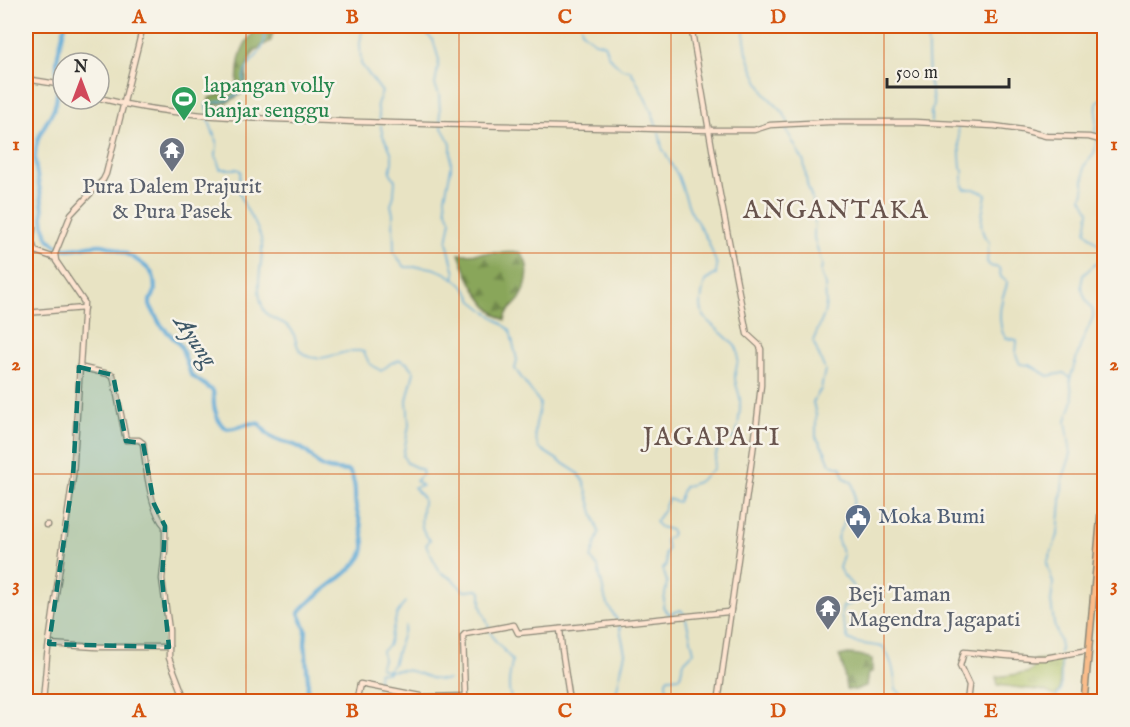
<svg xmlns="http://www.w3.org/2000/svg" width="1130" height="727" font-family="'IM FELL English',serif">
<defs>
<pattern id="grass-tufts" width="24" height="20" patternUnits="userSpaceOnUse" patternTransform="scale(1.5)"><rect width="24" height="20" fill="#acc064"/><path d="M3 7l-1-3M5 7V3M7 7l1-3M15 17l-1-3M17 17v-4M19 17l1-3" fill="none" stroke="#8c9c53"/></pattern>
<pattern id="forest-firs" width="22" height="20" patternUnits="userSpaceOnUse" patternTransform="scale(1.5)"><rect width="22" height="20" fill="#89a65a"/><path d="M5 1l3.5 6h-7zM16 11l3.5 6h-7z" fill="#70874b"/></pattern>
</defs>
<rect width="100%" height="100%" fill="#f7f3e8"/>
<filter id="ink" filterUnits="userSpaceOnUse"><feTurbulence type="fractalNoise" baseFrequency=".0167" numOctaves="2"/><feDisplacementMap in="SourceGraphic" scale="12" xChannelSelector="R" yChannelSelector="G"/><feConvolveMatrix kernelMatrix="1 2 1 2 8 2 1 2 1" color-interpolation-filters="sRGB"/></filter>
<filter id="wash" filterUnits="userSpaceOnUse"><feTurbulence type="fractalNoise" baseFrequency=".008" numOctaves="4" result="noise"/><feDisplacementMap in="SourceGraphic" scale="24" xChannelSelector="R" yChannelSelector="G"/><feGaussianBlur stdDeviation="1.35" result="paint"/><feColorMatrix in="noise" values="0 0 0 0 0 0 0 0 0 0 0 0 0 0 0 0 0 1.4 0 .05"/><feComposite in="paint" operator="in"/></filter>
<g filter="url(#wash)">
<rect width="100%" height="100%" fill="#e8e3c3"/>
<path fill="url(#grass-tufts)" stroke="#6c7648" stroke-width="1.5" d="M1056 658 1057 660 1061 659C1062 670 1059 679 1060 690L1055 696 1045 691 998 685 996 677 1027 673 1033 669 1035 660Z"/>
<g fill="url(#forest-firs)" stroke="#5a6842" stroke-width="1.5">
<path d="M252 26H268L273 32 271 41C245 53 246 65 246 90 234 100 225 105 209 106V98L237 89C238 70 237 49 252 35Z"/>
<path d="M520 252C531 264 529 282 521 297 516 306 507 308 505 320 483 310 467 276 459 254Z"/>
<path d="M848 654 859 655 872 659V672L868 673 866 686 855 690 846 689C844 677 845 667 839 656Z"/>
</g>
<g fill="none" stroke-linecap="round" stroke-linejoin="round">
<g stroke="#5eaad7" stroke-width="1.5">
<polyline points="363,26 360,43 361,64 382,92 377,104 380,121"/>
<polyline points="419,26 433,40 439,60 435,85 439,94 440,115 442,128 451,144 451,168 445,197 446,209 451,220 447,242 455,273 454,279"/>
<polyline points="581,26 582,32 595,42 604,44 609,57 622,69 630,70 635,78 650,108 657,127"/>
<polyline points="743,26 747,53 753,70 765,94 783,112 788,122"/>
<polyline points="927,26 929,80 934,105 931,112 931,122"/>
<path d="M207 113 206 104 228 100 242 91C244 86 243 80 244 75 250 54 268 58 264 26"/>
<path d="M208 118 217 144 216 156 220 169H237L241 171C240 178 238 183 239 190 242 209 260 224 262 244 263 266 254 286 263 308 268 321 283 319 291 329 298 339 294 350 307 356 325 364 346 346 364 352L369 363 381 371 391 363 400 360 407 363 414 372 407 400 409 425 403 456 407 463 422 470 423 474 416 481 422 486 414 487 423 498C423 516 416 526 430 540L426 545 440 572 452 579 464 591 478 590 481 592V606L489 627"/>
<path d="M381 125C381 146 398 145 390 172L395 180 394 195 391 205 393 214 394 253 405 267C412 268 418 266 425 267 442 268 467 284 473 301L510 330 517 360 515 369 540 403C539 421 530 428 539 448L578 473 584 482 599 533 591 558 598 567 606 602 617 620"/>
<path d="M787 127V131L804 162 807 184 815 208 814 238 822 264 821 273 825 285 826 303 824 315 813 341 825 370 821 389 813 402 816 415V437L825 451 830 464 841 467 844 478 852 482C860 509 844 515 837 538L843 555 839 568C844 580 857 585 858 599L851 604 843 606 841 616 848 639 857 643 883 647C893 661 894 674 896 689L909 702"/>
<path d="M958 127 961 168 963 170V186L965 189H974L986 194C984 211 975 228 989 242L987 262 990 266 999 268 1001 277 1007 282C1007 289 1003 293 1002 300 999 311 999 331 1006 338L1017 340 1016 355 1020 364 1030 365 1048 376 1064 373 1070 378"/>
<path d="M659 132 662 148 678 176 690 210 708 241 717 265 716 274 705 281C694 322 707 317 731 342 734 345 736 346 737 349 741 358 735 368 735 377 735 384 739 391 740 399 741 412 738 425 736 437L732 439 727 436 720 437 713 469 698 482 684 487 678 502 668 499 663 511 655 522 660 527 671 530 672 532 671 536 665 540 668 548 665 554 666 565 663 569 667 582 663 607 669 614 681 610 684 614"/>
<polyline points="1095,136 1097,103 1104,97"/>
<polyline points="1097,140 1094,154 1084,166 1084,191 1082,198 1089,211 1086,232 1104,250"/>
<path d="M405 602 397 614 388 646 382 651 383 660 380 667C389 674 395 669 404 670 421 671 430 682 448 680"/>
<path d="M490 631 494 639 512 660C511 674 505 687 513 702"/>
<polyline points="1060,653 1060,642 1054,624 1051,602 1053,583 1047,563 1058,535 1063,478 1071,454 1066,421 1073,400 1070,379 1081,344 1093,317 1093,311 1085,298 1081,286 1083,275 1104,256"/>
<polyline points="386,671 393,665 405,626"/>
<polyline points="377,685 379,672 386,673 389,672"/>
<polyline points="377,689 377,700"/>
<polyline points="614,702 625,653 619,624"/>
<polyline points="661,702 667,693 666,681 668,678 680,677 683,663 694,652 686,619"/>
<polyline points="1054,702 1061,690 1061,658"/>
</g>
<path stroke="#5eaad7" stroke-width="4" d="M65 26C62 37 58 50 57 61 56 75 59 88 56 102 53 116 42 126 38 139 31 161 39 181 42 202 44 215 41 230 51 241 65 257 86 243 103 245 116 247 152 265 154 279 155 287 156 295 150 300V305L160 324 181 346 191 375 213 391C214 397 213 404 215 410 225 446 239 418 260 424 274 447 287 438 304 450 310 454 315 462 321 466 328 471 340 470 349 471 357 482 354 494 356 507 359 520 365 535 364 548 363 569 311 594 299 613L306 630 305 643 308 681 307 702"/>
</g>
</g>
<g filter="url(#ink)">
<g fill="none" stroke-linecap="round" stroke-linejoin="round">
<g stroke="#8a8777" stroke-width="7">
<g id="secondary">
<polyline points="26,79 63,85"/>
<path d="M99 98C176 118 254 118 333 121 458 126 584 127 709 130H754L770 125 829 122H914L994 126 1023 130 1046 136 1089 137 1104 141"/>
<polyline points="26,225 33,227 32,242 35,251 55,258"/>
<polyline points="26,313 84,308"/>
<path d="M79 367 113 375 126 440H139L143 443C145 463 151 513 165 526V550L162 579 169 630V658L186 702"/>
<polyline points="46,525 48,525"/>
<polyline points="560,629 562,650 570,702"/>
<polyline points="49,644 96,647 169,647"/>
<polyline points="43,702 47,656 73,477 84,302 56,261 55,254 71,214 103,180 106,174 143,26"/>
<polyline points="356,702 360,684 426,697 465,696 463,636 465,634 514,625 518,633 728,612 731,609 756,429 761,385 761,349 759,345 747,334 720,195 691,26"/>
<polyline points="718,702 731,610"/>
<polyline points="967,702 969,685 960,666 964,652 1032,658 1045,658 1089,650"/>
</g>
</g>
<g stroke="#8a8777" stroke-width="8">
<polyline id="primary" points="1084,702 1104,479"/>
</g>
<use href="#secondary" stroke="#fde4d0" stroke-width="4.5"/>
<use href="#primary" stroke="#f9bc8a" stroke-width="5"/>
</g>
</g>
<path fill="#0f766e" fill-opacity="0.2" stroke="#0f766e" stroke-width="4.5" stroke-dasharray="12 8" stroke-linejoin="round" d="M79 367 113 375 126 441 143 443 154 504 165 526 162 579 169 647 49 644 73 477Z"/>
<path fill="none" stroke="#d5540f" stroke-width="1.5" stroke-opacity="0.55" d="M246 26V702M459 26V702M671 26V702M884 26V702M26 253H1104M26 474H1104"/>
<defs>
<g id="stadium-pin" transform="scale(1.35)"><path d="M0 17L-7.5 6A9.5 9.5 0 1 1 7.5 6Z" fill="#2e9e5b" stroke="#f7f3e8"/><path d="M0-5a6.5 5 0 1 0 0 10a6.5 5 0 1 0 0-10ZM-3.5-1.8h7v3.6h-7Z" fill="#fff"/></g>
<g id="temple-pin" transform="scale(1.35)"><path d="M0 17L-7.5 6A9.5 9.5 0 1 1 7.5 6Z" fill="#6b7280" stroke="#f7f3e8"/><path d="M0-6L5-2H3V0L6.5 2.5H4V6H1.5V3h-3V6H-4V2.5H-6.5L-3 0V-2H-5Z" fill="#fff"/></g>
<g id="civic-pin" transform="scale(1.35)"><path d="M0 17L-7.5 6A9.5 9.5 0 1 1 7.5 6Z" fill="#5c6f8a" stroke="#f7f3e8"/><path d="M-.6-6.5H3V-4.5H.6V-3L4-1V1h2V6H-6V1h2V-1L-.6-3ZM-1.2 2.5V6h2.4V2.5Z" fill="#fff"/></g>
</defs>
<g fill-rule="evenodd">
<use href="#stadium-pin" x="184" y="99"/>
<use href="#temple-pin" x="172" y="150"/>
<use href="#civic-pin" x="858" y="517"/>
<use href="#temple-pin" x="828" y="608"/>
</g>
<g text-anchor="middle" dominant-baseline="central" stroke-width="5" stroke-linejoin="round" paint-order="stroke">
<g font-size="22" fill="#27864d" stroke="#f7f3e8" text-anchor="start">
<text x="204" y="86">lapangan volly<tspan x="204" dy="25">banjar senggu</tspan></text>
</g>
<g font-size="22" fill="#5b616d" stroke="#f7f3e8">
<text x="172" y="187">Pura Dalem Prajurit<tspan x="172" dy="25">&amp; Pura Pasek</tspan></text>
<text x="848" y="595" text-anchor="start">Beji Taman<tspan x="848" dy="25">Magendra Jagapati</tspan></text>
</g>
<g font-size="22" fill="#4e5e75" stroke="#f7f3e8" text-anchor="start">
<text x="878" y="517">Moka Bumi</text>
</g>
<g font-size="24" font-style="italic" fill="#3d5767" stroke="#f7f3e8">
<text transform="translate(195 341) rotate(55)">Ayung</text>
</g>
<g font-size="26" letter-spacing="1.5" fill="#68544d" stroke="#f7f3e8">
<text x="836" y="210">ANGANTAKA</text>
<text x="712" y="437">JAGAPATI</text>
</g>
</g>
<rect width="1130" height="727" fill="none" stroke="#f7f3e8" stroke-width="66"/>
<g transform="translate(81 81)"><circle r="28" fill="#f7f3e8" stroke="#a5a39c" stroke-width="1.5"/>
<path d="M0-4.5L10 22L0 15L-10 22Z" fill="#d1495b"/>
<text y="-9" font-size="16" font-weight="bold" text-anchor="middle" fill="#2b2b2b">N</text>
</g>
<path d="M887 78v9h122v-9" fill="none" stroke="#2b2b2b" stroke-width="3"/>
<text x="896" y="78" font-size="18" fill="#2b2b2b" stroke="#f7f3e8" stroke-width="4.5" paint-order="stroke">500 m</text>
<rect x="33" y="33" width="1064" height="661" fill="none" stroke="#d5540f" stroke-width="2"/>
<g font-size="20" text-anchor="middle" font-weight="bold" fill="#d5540f">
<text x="139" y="23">A</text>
<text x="352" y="23">B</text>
<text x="565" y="23">C</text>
<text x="778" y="23">D</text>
<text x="991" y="23">E</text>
<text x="16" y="150">1</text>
<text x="1114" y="150">1</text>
<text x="16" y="370">2</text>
<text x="1114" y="370">2</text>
<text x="16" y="591">3</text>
<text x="1114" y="591">3</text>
<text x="139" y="717">A</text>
<text x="352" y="717">B</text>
<text x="565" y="717">C</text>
<text x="778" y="717">D</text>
<text x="991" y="717">E</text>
</g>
</svg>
